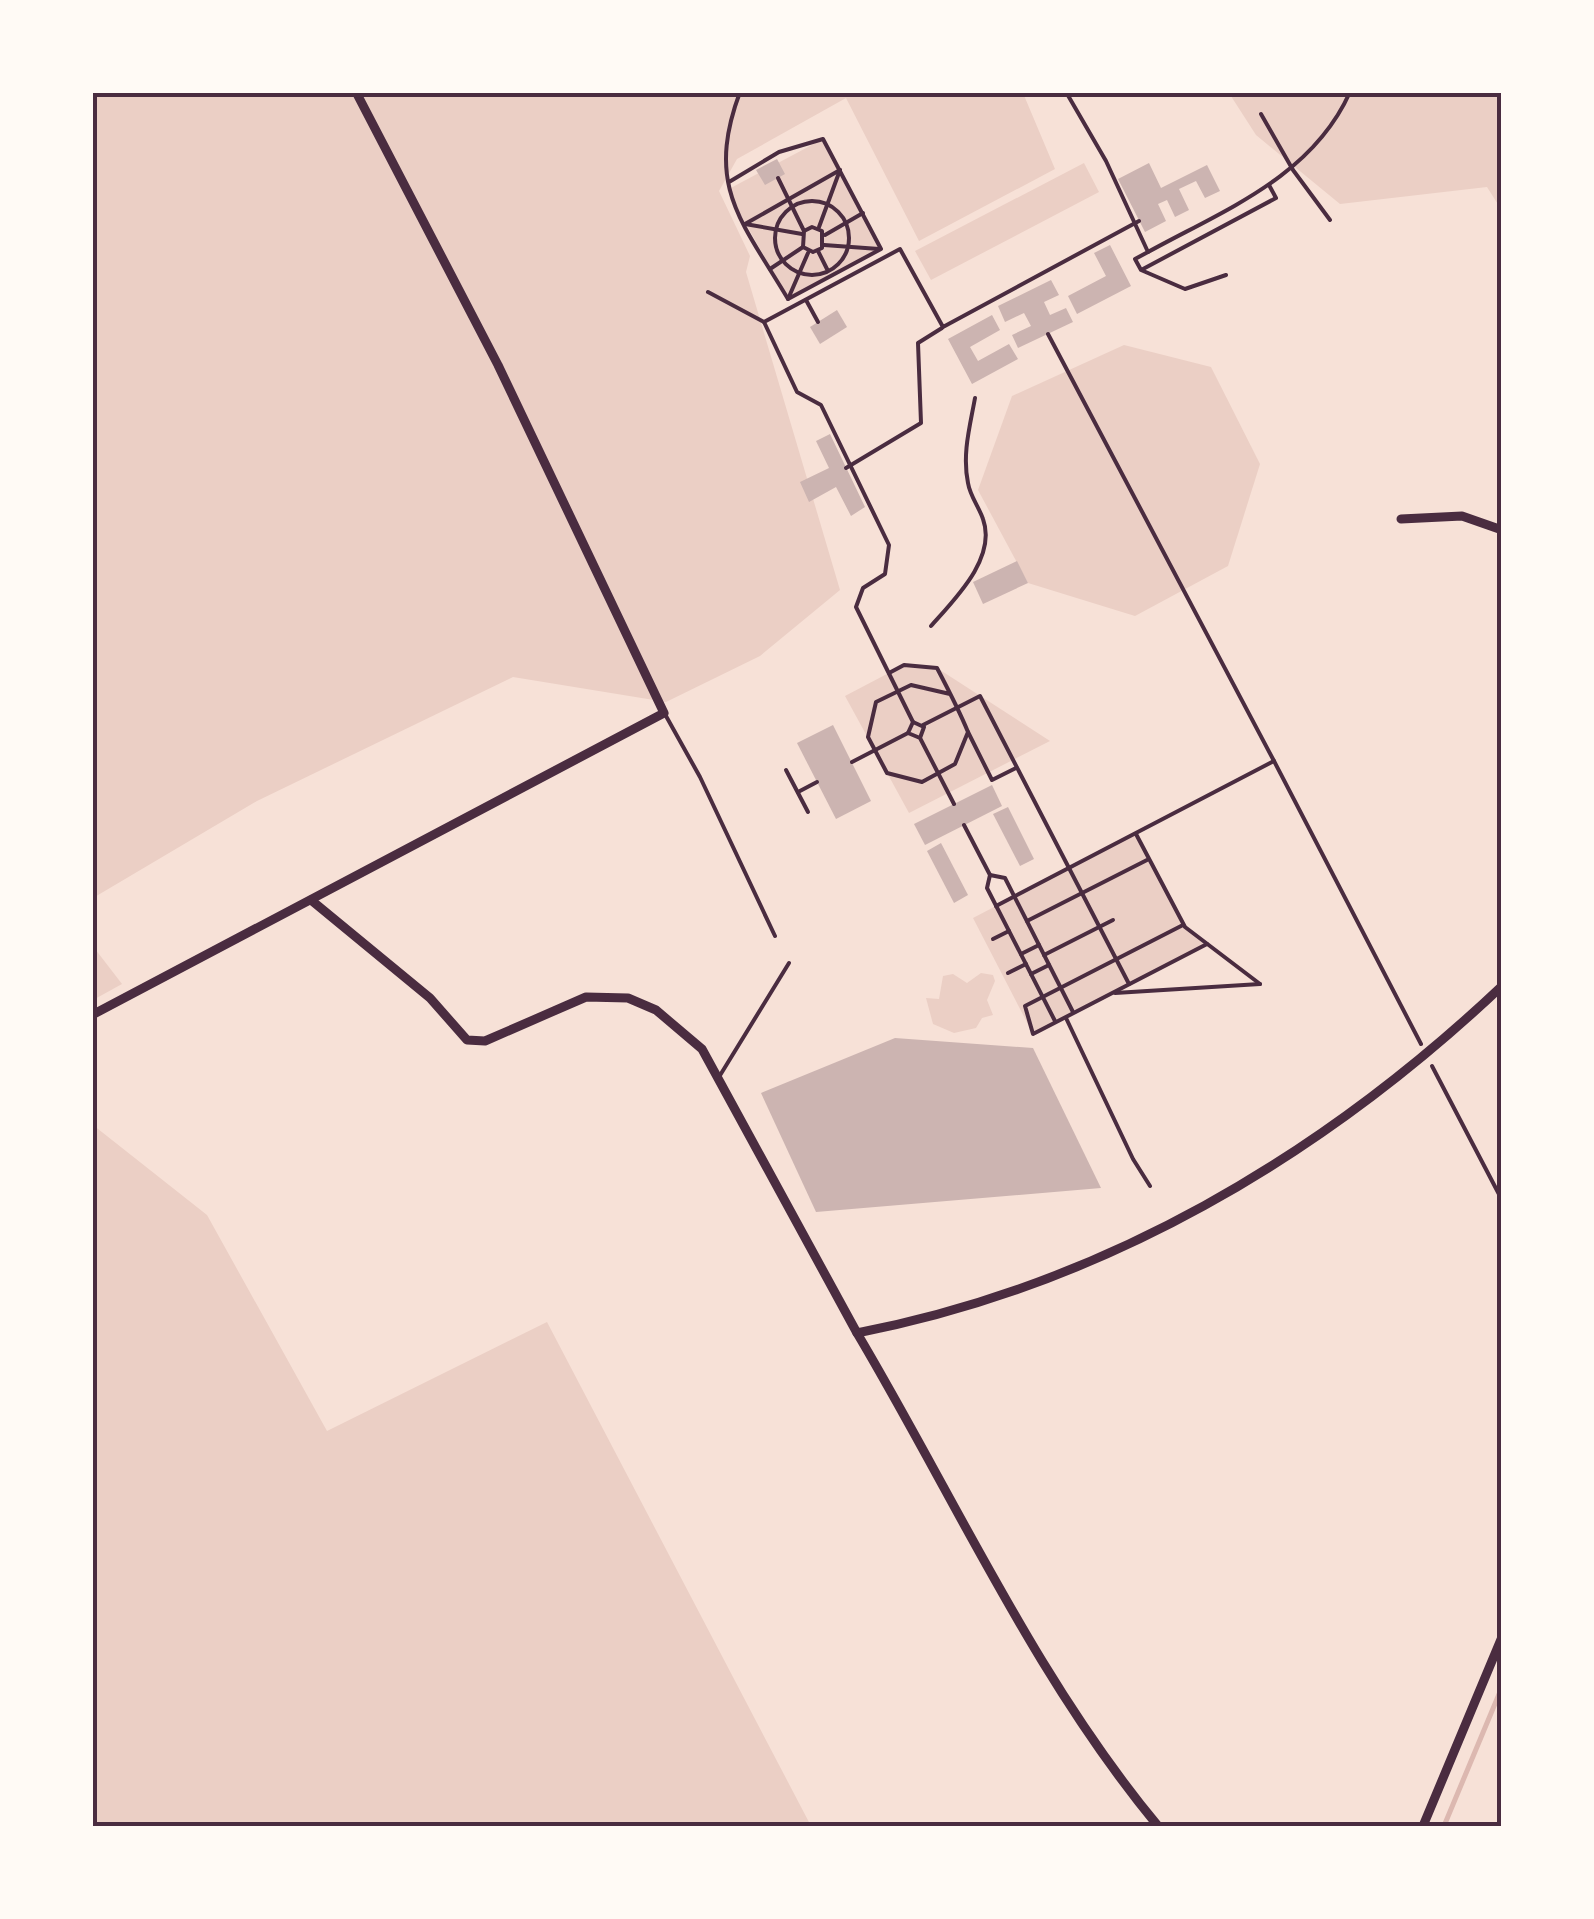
<svg xmlns="http://www.w3.org/2000/svg" width="1594" height="1919" font-family="'Fira Sans Condensed',sans-serif">
<rect width="100%" height="100%" fill="#f7e1d7"/>
<g fill="#ebcfc5">
<polygon points="92,93 1023,93 1055,169 919,241 846,98 737,159 719,191 750,256 746,272 840,590 760,656 666,702 513,677 257,801 93,898"/>
<polygon points="1229,93 1501,93 1501,209 1487,187 1340,204 1256,135"/>
<polygon points="823,139 881,249 788,299 727,190"/>
<polygon points="1084,163 1099,192 931,280 915,251"/>
<polygon points="1124,345 1211,367 1260,464 1228,566 1135,616 1028,583 978,490 1012,396"/>
<polygon points="904,665 937,668 1050,741 909,813 845,696"/>
<polygon points="1136,833 1183,925 1207,944 1033,1034 973,918"/>
<polygon points="92,945 122,984 93,1000 92,1000"/>
<polygon points="981,973 993,975 995,981 987,1000 993,1015 982,1018 976,1028 954,1033 933,1024 926,998 939,999 943,976 953,974 967,983"/>
<polygon points="93,1125 207,1215 327,1431 547,1322 811,1826 93,1826"/>
</g>
<g fill="none" stroke-linecap="round" stroke-linejoin="round">
<polyline stroke="#dcb8b0" stroke-width="5" points="1444,1826 1502,1687"/>
</g>
<g fill="#ccb4b1">
<polygon points="777,159 785,174 765,185 756,170"/>
<polygon points="1149,163 1161,188 1207,165 1220,191 1205,198 1196,181 1179,189 1189,210 1175,217 1167,200 1158,204 1166,221 1145,232 1118,179"/>
<polygon points="1110,245 1131,286 1077,314 1068,296 1106,276 1094,253"/>
<polygon points="1051,280 1059,295 1044,302 1050,315 1066,308 1073,322 1018,348 1012,335 1031,326 1024,313 1005,322 998,306"/>
<polygon points="837,310 847,327 820,344 810,327"/>
<polygon points="992,315 1000,330 970,347 978,361 1009,344 1018,359 972,384 948,339"/>
<polygon points="830,434 865,507 851,516 836,487 809,502 800,482 829,468 816,441"/>
<polygon points="1017,561 1028,583 983,604 973,582"/>
<polygon points="833,725 871,801 836,819 797,743"/>
<polygon points="992,785 1002,806 925,845 914,824"/>
<polygon points="1008,807 1034,859 1020,866 993,814"/>
<polygon points="941,843 968,895 954,903 927,851"/>
<polygon points="895,1038 1033,1048 1101,1188 816,1212 761,1093"/>
</g>
<g fill="none" stroke-linecap="round" stroke-linejoin="round">
<g stroke="#4a2c40" stroke-width="4">
<polyline points="1066,92 1106,161 1148,252 1135,259 1141,270 1185,289 1226,275"/>
<polyline points="1261,114 1293,170 1330,220"/>
<polyline points="778,178 804,231 803,247 813,252 822,248 822,231 812,227 804,231"/>
<path d="M729 182 779 152 823 139 881 249 788 299C741 220 705 186 740 92"/>
<circle cx="812" cy="238" r="37"/>
<polyline points="745,224 840,170"/>
<polyline points="745,224 802,234"/>
<polyline points="819,227 840,170"/>
<polyline points="825,235 863,213"/>
<polyline points="824,245 879,249"/>
<polyline points="818,251 827,269"/>
<path d="M1148 252C1224 210 1312 177 1350 92"/>
<polyline points="770,269 803,247"/>
<polyline points="1143,269 1276,198 1269,185"/>
<polyline points="708,292 764,322"/>
<polyline points="788,299 808,253"/>
<polyline points="806,300 818,322"/>
<polyline points="1048,334 1274,761"/>
<polyline points="846,468 921,423 918,343 942,328"/>
<path d="M889 673 904 665 937 668C948 689 959 710 968 732L955 764 922 782 887 773 868 737 876 702 911 685 950 694"/>
<polyline points="913,722 856,607 863,588 885,574 889,545 821,405 797,392 764,322 900,249 943,327 1139,221"/>
<polyline points="923,725 980,696 1129,984"/>
<polyline points="968,732 992,780 1016,768"/>
<polyline points="920,738 924,727 913,722 908,733 920,738 954,804"/>
<polyline points="852,762 908,733"/>
<polyline points="786,770 808,812"/>
<polyline points="798,792 817,782"/>
<polyline points="964,825 990,875 987,888 1055,1021"/>
<polyline points="1136,834 1185,927 1260,984"/>
<polyline points="990,875 1005,878 1073,1012"/>
<polyline points="996,906 1274,761 1421,1044"/>
<polyline points="1027,921 1147,860"/>
<polyline points="1183,925 1025,1006 1033,1034 1207,944"/>
<polyline points="993,939 1009,931"/>
<polyline points="1021,954 1039,945"/>
<polyline points="1044,955 1113,920"/>
<polyline points="1008,973 1026,964"/>
<polyline points="1031,974 1049,965"/>
<polyline points="1115,993 1260,984"/>
<polyline points="1066,1018 1133,1159 1150,1186"/>
<polyline points="1432,1066 1502,1200"/>
</g>
<g stroke="#4a2c40" stroke-width="4">
<path d="M931 626C955 599 997 558 983 519 979 507 970 496 968 483 962 454 970 426 975 398"/>
<polyline points="666,716 700,777 775,936"/>
<polyline points="719,1077 789,963"/>
</g>
<g stroke="#4a2c40" stroke-width="9">
<polyline points="1401,519 1462,516 1502,530"/>
<path d="M311 900 430 998 467 1040 485 1041 586 997 628 998 656 1010 702 1049 857 1333C1104 1285 1321 1157 1502 986"/>
<polyline points="92,1015 664,713 498,365 356,92"/>
<path d="M857 1333C955 1498 1035 1678 1158 1826"/>
<polyline points="1423,1826 1502,1637"/>
</g>
</g>
<rect width="1594" height="1919" fill="none" stroke="#fffaf5" stroke-width="190"/>
<rect x="95" y="95" width="1404" height="1729" fill="none" stroke="#4a2c40" stroke-width="4"/>
</svg>
